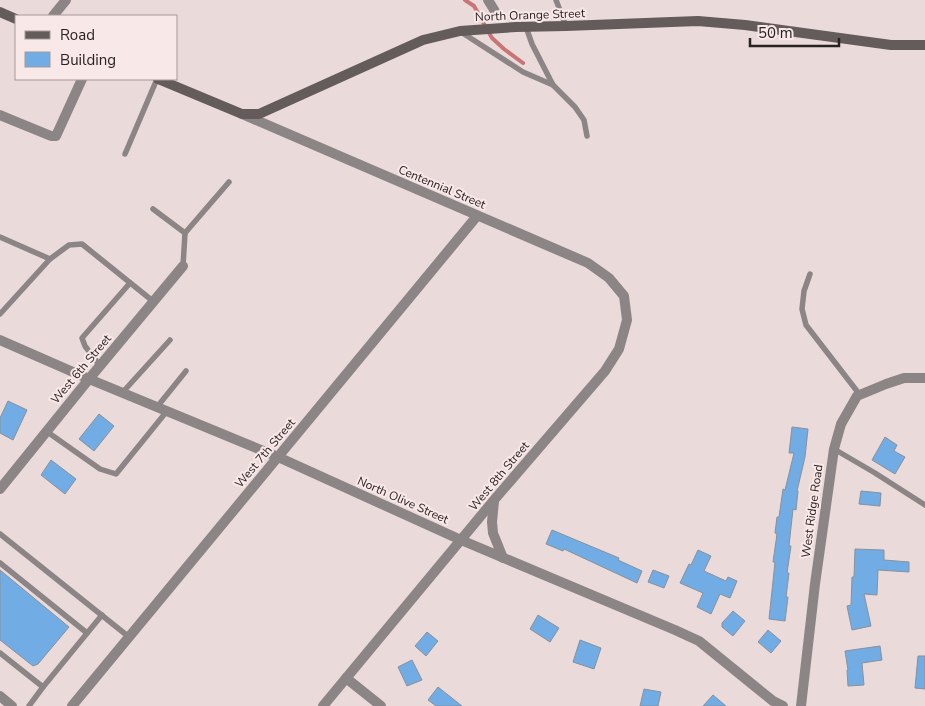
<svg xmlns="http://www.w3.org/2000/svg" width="925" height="706" font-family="'Nunito Sans',sans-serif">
<rect width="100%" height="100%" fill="#ebdada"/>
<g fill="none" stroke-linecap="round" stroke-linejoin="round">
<polyline stroke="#c87576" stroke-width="4" points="465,0 474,6 492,38 504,49 523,63"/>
</g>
<g fill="#71ace5" stroke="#88919b">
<polygon points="8,401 27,410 13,440 0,433 0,418"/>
<polygon points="99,414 114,426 94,451 79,439"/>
<polygon points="792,427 808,429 805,457 797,491 798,491 796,510 793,509 789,546 791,546 787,573 789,573 786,597 788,597 785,621 769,619 775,562 773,562 777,534 775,533 777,517 779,517 783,489 785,490 794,453 789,453"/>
<polygon points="885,437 897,445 894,451 905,457 895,474 872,460"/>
<polygon points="51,460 76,479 65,494 41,475"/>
<polygon points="861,491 881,493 880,506 859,504"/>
<polygon points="552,530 619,558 618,560 642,571 637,583 564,549 563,551 546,544"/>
<polygon points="855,549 884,550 884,560 909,562 909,572 878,570 877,595 864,594 871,626 852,630 847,606 851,605 852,577 854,577"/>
<polygon points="698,550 711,556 704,571 726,581 728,577 737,581 730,598 720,594 711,614 697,607 703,593 680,583 689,564 691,565"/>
<polygon points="0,570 69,627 38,664 33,666 0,640"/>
<polygon points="653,570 669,576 664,588 648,582"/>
<polygon points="733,611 745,621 733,636 722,627 722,623"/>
<polygon points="538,615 559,628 550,642 530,629"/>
<polygon points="768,630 781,641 771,653 758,642"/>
<polygon points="427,632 438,641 426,656 415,646"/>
<polygon points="580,640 601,648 594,669 573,662"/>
<polygon points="880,646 882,660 862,663 864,685 848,686 847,670 848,670 845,651"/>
<polygon points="918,656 925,656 925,689 915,688"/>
<polygon points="412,660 422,680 407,686 398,667"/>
<polygon points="438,687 462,706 436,706 428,700"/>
<polygon points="644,689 661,692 658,706 640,706"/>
<polygon points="713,695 726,706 703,706"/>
</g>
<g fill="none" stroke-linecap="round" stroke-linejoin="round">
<g stroke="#8c8585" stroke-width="5.5">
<polyline points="556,0 566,26"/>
<polyline points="526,27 532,44 553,85 575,107 584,120 587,136"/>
<polyline points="461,32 523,72 553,85"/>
<polyline points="125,154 157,79"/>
<polyline points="153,209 185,233"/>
<polyline points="0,237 50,259 0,314"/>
<polyline points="50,259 69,245 82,244 154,302"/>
<polyline points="183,266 185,233 229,182"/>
<polyline points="810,274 804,291 802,309 806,325 860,395"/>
<polyline points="100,366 85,346 82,338 130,283"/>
<polyline points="122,393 170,340"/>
<polyline points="157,407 186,371"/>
<polyline points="46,431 100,469 116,474 167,411"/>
<polyline points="834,449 875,473 925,505"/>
<polyline points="0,534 129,637"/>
<polyline points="0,563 87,633"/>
<polyline points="0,653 43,687 102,615"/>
<polyline points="29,706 43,687"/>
</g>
<g stroke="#8c8585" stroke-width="10">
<polyline points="488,0 496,13"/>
<polyline points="53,16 66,0"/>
<polyline points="242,114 588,263 609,278 624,296 627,320 619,349 605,371 494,500 323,706"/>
<polyline points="0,115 51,136 56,136 82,79"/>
<polyline points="0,340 89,379 278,457 461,540 675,630 699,641 773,701 783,706"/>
<polyline points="0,489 89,379 183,266"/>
<polyline points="494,501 492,522 493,533 503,558"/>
<polyline points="346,678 381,706"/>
<polyline points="0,696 12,706"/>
<polyline points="72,706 477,216"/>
<polyline points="801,706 815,584 834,449 841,424 857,396 886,384 904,378 925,378"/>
</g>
<g stroke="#645b5b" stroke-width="10">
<polyline points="0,12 16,19"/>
<polyline points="158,79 242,114 259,114 423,40 460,31 516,27 566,26 698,21 745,25 891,45 925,45"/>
</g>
</g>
<g text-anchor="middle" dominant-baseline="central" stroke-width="4" stroke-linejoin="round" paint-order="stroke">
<g font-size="12" fill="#282222" stroke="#f8e8e7">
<text transform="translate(530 15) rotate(-2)">North Orange Street</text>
<text transform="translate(442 187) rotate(23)">Centennial Street</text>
<text transform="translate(81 369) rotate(-50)">West 6th Street</text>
<text transform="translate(265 453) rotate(-50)">West 7th Street</text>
<text transform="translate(499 476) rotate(-50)">West 8th Street</text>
<text transform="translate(403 500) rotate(24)">North Olive Street</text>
<text transform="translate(812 511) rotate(-82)">West Ridge Road</text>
</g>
</g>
<rect x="15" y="15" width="162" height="65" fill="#f8e8e7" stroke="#a59998"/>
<rect x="25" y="31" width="25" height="8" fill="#645b5b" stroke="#a59998"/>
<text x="60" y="40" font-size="15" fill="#282222">Road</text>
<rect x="25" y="52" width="25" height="15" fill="#71ace5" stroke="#a59998"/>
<text x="60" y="65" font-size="15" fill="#282222">Building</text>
<path d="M750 38v8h89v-8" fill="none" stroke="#282222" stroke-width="2.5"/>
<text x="758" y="38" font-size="15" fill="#282222" stroke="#f8e8e7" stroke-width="4" paint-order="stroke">50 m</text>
</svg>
